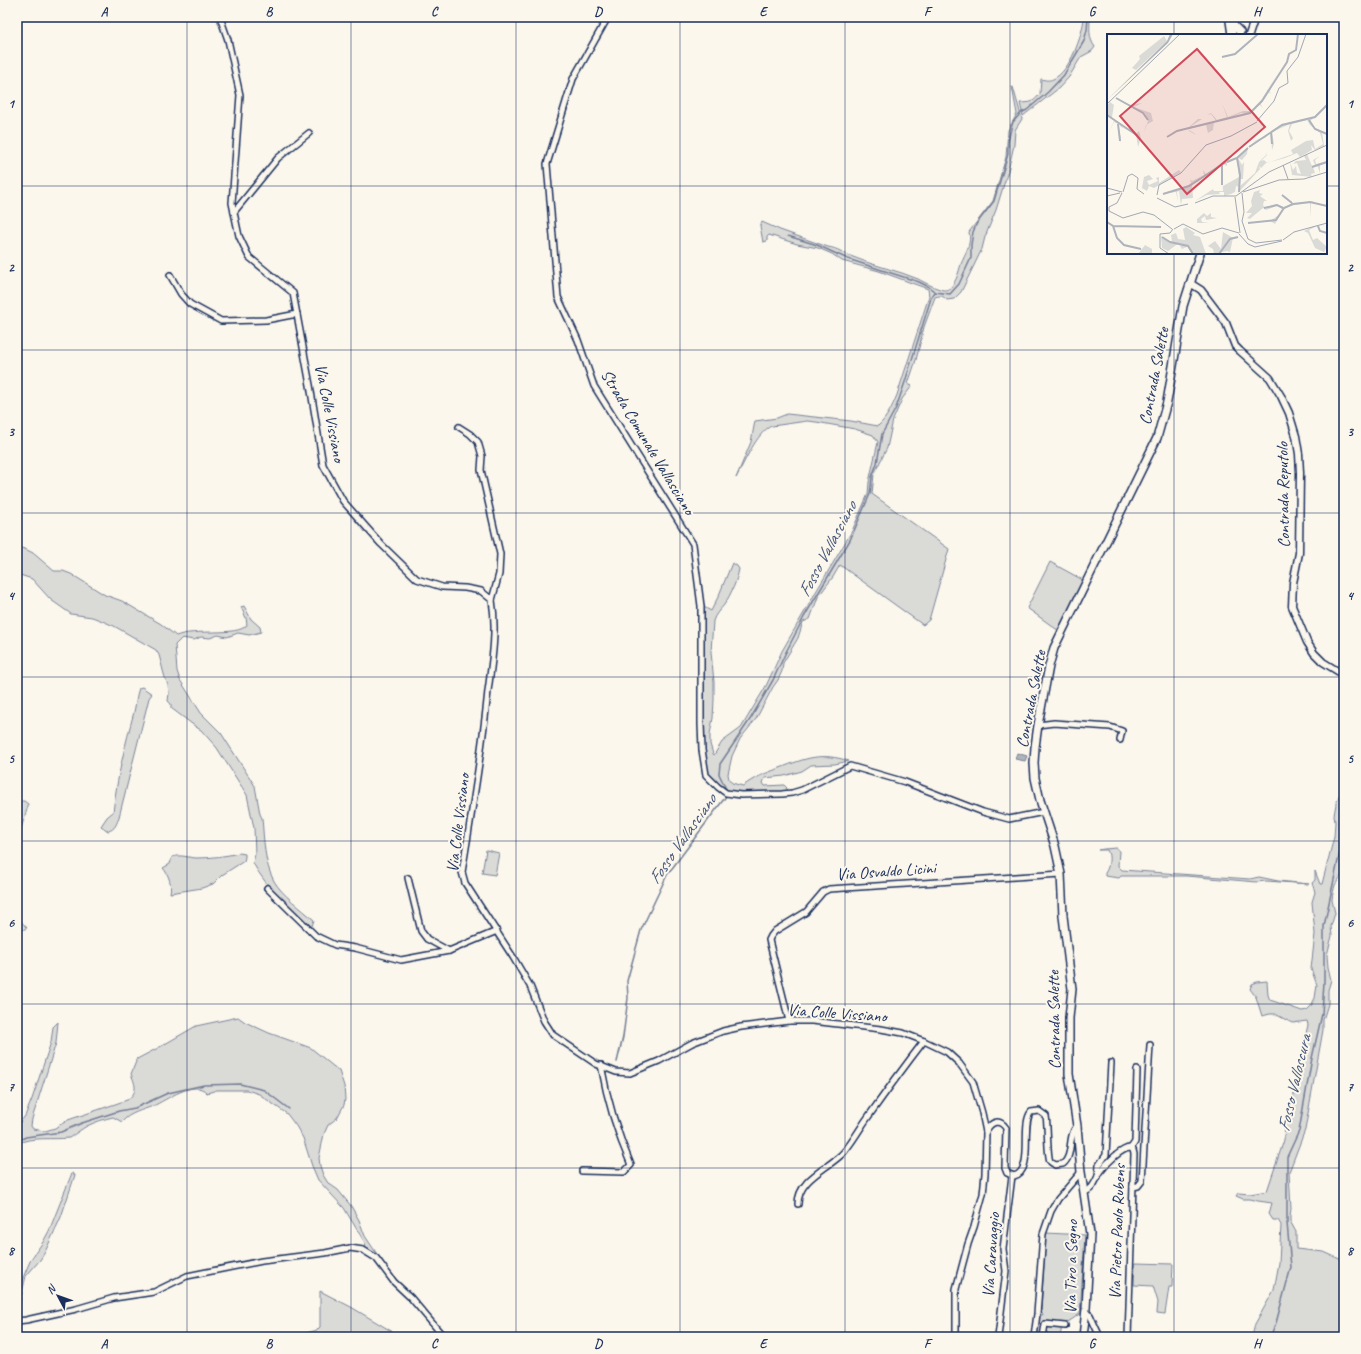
<svg xmlns="http://www.w3.org/2000/svg" width="1361" height="1354" font-family="Caveat,sans-serif">
<rect width="100%" height="100%" fill="#fbf7ec"/>
<filter id="ink" filterUnits="userSpaceOnUse"><feTurbulence type="fractalNoise" baseFrequency=".025" numOctaves="2"/><feDisplacementMap in="SourceGraphic" scale="8" xChannelSelector="R" yChannelSelector="G"/><feConvolveMatrix kernelMatrix="1 2 1 2 8 2 1 2 1" color-interpolation-filters="sRGB"/></filter>
<g filter="url(#ink)">
<g fill="#dadad7" stroke="#7a849a">
<path d="M1084 17H1090C1090 28 1088 38 1095 47L1092 51 1081 57 1069 77 1059 88 1023 116 1020 103C1032 102 1031 104 1040 94L1041 79C1045 80 1049 81 1053 79 1070 72 1083 34 1084 17Z"/>
<path d="M1012 87H1013L1022 119 1015 130 1014 145 1008 171 996 210 985 237 982 249 961 292 954 299 947 300C943 296 941 295 935 297L924 327 916 360 908 384 912 386 902 399 893 420 887 448 874 474 872 494 949 549 929 620 923 625 840 565 833 577 818 597 810 619 803 622 798 638 783 663 782 671 778 680 773 687 756 719 740 739 732 756 728 774 729 779 732 783 743 786C755 777 766 773 780 768 806 758 821 752 849 761L835 764 811 765 802 771 784 776 765 778 763 783 765 786 784 785 787 788 785 792 750 793 733 792 722 789 708 775 704 752 703 729 702 617 704 607 711 611 719 595 732 563 737 566 739 569C737 581 731 594 724 605 720 610 715 614 713 621L711 652 714 682V700L713 718 710 734V744L713 754 714 755 722 742 741 728 766 686 782 651 817 590 852 531 868 494 869 482 878 442 873 435 855 429 816 422 807 421 772 426C758 430 743 465 736 478L751 442 755 421 777 418 787 414 851 421 878 426C887 418 892 407 897 395L929 296 928 289 879 271 842 261 832 254 818 248 797 244 769 235 767 237V241L763 242 760 226 762 222 780 230 828 247C837 248 845 254 853 257 874 266 897 270 918 279 924 282 940 291 946 290 955 288 959 271 961 264 965 255 972 242 969 232L993 201 1006 157 1008 130 1017 114Z"/>
<path d="M17 547 25 549 33 553 54 571H63L71 574 105 595 122 601 161 624 176 636C195 628 237 637 247 625L246 618 241 607 244 606 251 619 260 627 261 632 249 635 238 633 227 637 218 635 210 638 201 637 194 640 182 638 175 645 177 671 180 680 201 713 221 733 255 786 260 814 262 818C264 839 264 863 274 881 282 895 302 909 314 920L311 929C290 908 267 889 253 863L255 854 254 828 247 795 217 748 201 730 196 727 171 708V704L168 701 169 693 168 685 165 678 159 655 156 650 114 626 100 620 92 617 71 614 51 600 32 579 17 574Z"/>
<polygon points="1050,562 1083,580 1059,631 1027,608"/>
<path d="M142 687 152 694 149 698 119 817C117 823 115 830 108 831L101 826 107 817 113 812C117 778 125 745 134 712 136 704 136 696 139 688Z"/>
<polygon points="1344,782 1344,872 1335,885 1333,893 1332,900 1335,913 1331,926 1332,936 1327,955 1328,967 1331,980 1328,990 1328,1004 1323,1020 1323,1030 1305,1130 1289,1172 1291,1209 1290,1216 1290,1221 1296,1232 1296,1249 1324,1252 1344,1261 1344,1337 1252,1337 1255,1324 1274,1290 1279,1263 1281,1225 1278,1220 1273,1220 1269,1214 1272,1203 1258,1201 1249,1199 1243,1199 1236,1196 1238,1193 1250,1194 1267,1191 1284,1140 1285,1121 1295,1090 1303,1057 1304,1042 1308,1025 1307,1021 1292,1023 1275,1014 1270,1014 1262,1016 1256,997 1250,989 1252,984 1257,982 1267,981 1268,995 1270,1000 1302,1011 1307,1010 1311,1006 1315,998 1317,985 1311,969 1315,934 1312,902 1315,892 1312,883 1315,880 1315,871 1320,884 1322,884 1334,837 1335,822 1334,815 1336,804"/>
<polygon points="20,801 24,801 28,804 28,806 17,842 17,804"/>
<path d="M1117 848 1119 851 1118 866 1122 870 1250 879 1259 877 1278 881 1309 884 1266 881 1257 882 1186 876H1121L1119 878 1105 876V873C1109 868 1111 856 1107 850H1098L1104 849Z"/>
<polygon points="486,850 499,853 495,875 482,873"/>
<path d="M239 853 245 854V857L244 861 222 875 213 884 202 888 170 893C172 885 169 875 163 868L170 864 172 857C181 854 189 858 197 858 211 858 226 856 239 853Z"/>
<polygon points="17,913 19,919 27,928 20,931 17,929"/>
<path d="M238 1017 245 1022 269 1033 311 1048 339 1071 344 1086 345 1099 344 1105 337 1118 328 1125 324 1134 319 1158 320 1166 323 1175 328 1183 338 1190 351 1206 359 1220 365 1236 379 1257 366 1250 365 1243 344 1208 318 1180 312 1166 303 1138 296 1126 287 1114 259 1094 247 1090H217L207 1093C195 1078 165 1101 153 1106 143 1110 129 1113 122 1122L113 1117C104 1119 95 1122 87 1126 83 1128 71 1137 69 1138 53 1140 31 1136 17 1144V1126L25 1116 32 1099 51 1042 53 1027 58 1022 56 1043 32 1119 31 1126 33 1129 45 1131 55 1128 68 1120 127 1100C138 1092 136 1086 131 1074L137 1059 158 1048 196 1026Z"/>
<polygon points="72,1173 75,1175 61,1217 45,1252 40,1260 26,1276 17,1314 17,1292 19,1287 31,1259 43,1242 49,1231"/>
<polygon points="1046,1233 1085,1235 1080,1314 1062,1326 1060,1337 1034,1337 1037,1314 1043,1315 1041,1310"/>
<polygon points="1135,1263 1173,1264 1172,1287 1169,1287 1165,1314 1157,1313 1158,1302 1153,1286 1134,1285"/>
<polygon points="320,1291 351,1307 398,1335 400,1334 403,1337 292,1337 317,1330 320,1327"/>
</g>
<polygon fill="#afb3bb" stroke="#747e96" points="1017,753 1027,756 1025,761 1015,759"/>
<g fill="none" stroke-linecap="round" stroke-linejoin="round">
<g stroke="#747e96" stroke-width="1.5">
<polyline points="788,236 817,245 848,259 919,282 929,287 935,292"/>
<polyline points="727,791 719,774 720,764 751,718 773,680 785,654 804,617 850,540 870,494 872,477 877,463 882,434 896,408 905,382 931,298 935,292 950,294 959,284 971,258 971,245 973,232 977,223 994,201 1008,154 1008,142 1011,128 1013,122 1021,113 1027,110 1048,92 1064,75 1084,41 1087,30 1088,17"/>
<polyline points="1344,806 1344,809"/>
<polyline points="617,1062 623,1037 628,998 627,981 641,930 667,875 727,795"/>
<polyline points="17,1141 26,1137 61,1132 82,1123 119,1111 135,1108 168,1093 204,1085 240,1084 264,1090 289,1109"/>
<polyline points="319,1337 327,1337"/>
<polyline points="1270,1337 1276,1323 1291,1267 1287,1223 1287,1157 1299,1131 1312,1058 1322,1014 1324,982 1324,926 1344,833"/>
</g>
<g stroke="#1b2f5e" stroke-width="8">
<g id="minor">
<path d="M220 17 228 40 240 95 232 203 239 236 249 257 293 293 310 385 323 465 343 501 381 544 417 579 442 587 465 588 481 591 492 600C497 630 492 661 488 691 482 752 472 812 462 872L465 883 513 957 530 986 544 1021 553 1035 596 1064 616 1072 630 1073 659 1061 692 1043 723 1031 741 1027 789 1021H812L881 1029 903 1033 924 1041 947 1052 959 1063 973 1082 982 1113 986 1132 985 1174 983 1194 974 1227 968 1244 956 1289V1337"/>
<polyline points="608,17 573,79 547,164 558,297 578,340 594,386 693,544 701,606 701,724 702,750 706,775 718,787 726,793 741,795 782,794 792,793 802,790 850,766 905,782 983,812 1009,819 1044,812"/>
<polyline points="234,212 278,158 309,133"/>
<polyline points="170,275 181,294 190,304 221,321 266,320 297,314"/>
<polyline points="459,427 470,434 478,442 482,456 481,470 500,554 499,574 492,600"/>
<polyline points="1038,725 1054,723 1110,727 1122,731 1120,740"/>
<polyline points="408,878 421,931 427,939 449,951"/>
<polyline points="267,888 316,936 335,945 355,948 401,960 449,951 497,931"/>
<polyline points="789,1021 769,940 771,936 775,931 806,912 823,892 829,889 1061,874"/>
<path d="M986 1131C991 1122 999 1118 1006 1128L1005 1168 1007 1173 1014 1176C1035 1171 1020 1125 1031 1112L1039 1111 1046 1116C1048 1127 1047 1155 1050 1161 1051 1163 1053 1163 1055 1165L1063 1164C1074 1155 1067 1136 1077 1126"/>
<polyline points="1131,1148 1135,1142 1137,1070"/>
<path d="M582 1171 624 1172 631 1165C617 1133 607 1099 601 1065"/>
<polyline points="1098,1176 1099,1165 1106,1155 1111,1063"/>
<polyline points="1133,1187 1138,1186 1142,1181 1150,1045"/>
<path d="M1084 1192C1094 1190 1096 1178 1101 1171 1106 1164 1122 1147 1131 1148"/>
<path d="M798 1204C798 1180 825 1170 841 1155 849 1148 859 1130 866 1120 885 1093 904 1067 924 1041"/>
<polyline points="1085,1313 1090,1315 1100,1337"/>
<polyline points="17,1321 26,1320 76,1309 114,1298 154,1292 187,1276 262,1261 325,1253 350,1248 363,1250 376,1258 394,1282 411,1298 444,1337"/>
<polyline points="998,1337 1006,1271 1003,1249 1012,1176"/>
<polyline points="1034,1337 1037,1314 1043,1234 1051,1211 1058,1199 1081,1172"/>
<polyline points="1043,1337 1045,1324 1065,1326"/>
<polyline points="1128,1337 1134,1154 1133,1150 1131,1148"/>
</g>
</g>
<g stroke="#1b2f5e" stroke-width="9">
<g id="tertiary">
<polyline points="1343,17 1344,18"/>
<polyline points="1249,35 1255,17"/>
<polyline points="1190,283 1201,290 1226,323 1235,346 1240,351 1270,378 1281,396 1289,413 1296,436 1299,454 1300,473 1299,553 1293,583 1292,606 1307,642 1314,653 1323,662 1344,675"/>
</g>
</g>
<g stroke="#1b2f5e" stroke-width="10">
<g id="secondary">
<polyline points="1231,17 1234,26 1240,32"/>
<polyline points="1230,21 1232,35"/>
<polyline points="1083,1337 1086,1309 1090,1234 1081,1172 1077,1126 1069,1074 1069,1018 1072,989 1063,916 1061,874 1055,846 1040,800 1035,778 1034,763 1035,747 1038,725 1049,666 1054,648 1157,438 1167,402 1183,306 1200,253"/>
</g>
</g>
<use href="#minor" stroke="#fbf7ec" stroke-width="5"/>
<use href="#tertiary" stroke="#fbf7ec" stroke-width="6"/>
<use href="#secondary" stroke="#fbf7ec" stroke-width="7"/>
</g>
</g>
<path fill="none" stroke="#1b2f5e" stroke-width="1" stroke-opacity="0.55" d="M187 17V1337M351 17V1337M516 17V1337M680 17V1337M845 17V1337M1010 17V1337M1174 17V35M17 186H1108M1326 186H1344M1174 253V1337M17 350H1344M17 513H1344M17 677H1344M17 841H1344M17 1004H1344M17 1168H1344"/>
<g text-anchor="middle" dominant-baseline="central" stroke-width="4" stroke-linejoin="round" paint-order="stroke">
<g font-size="17" fill="#1b2f5e" stroke="#fbf7ec">
<text transform="translate(1154 376) rotate(-79)">Contrada Salette</text>
<text transform="translate(330 413) rotate(79)">Via Colle Vissiano</text>
<text transform="translate(648 442) rotate(59)">Strada Comunale Vallasciano</text>
<text transform="translate(1283 495) rotate(-91)">Contrada Reputolo</text>
<text transform="translate(1031 699) rotate(-79)">Contrada Salette</text>
<text transform="translate(458 823) rotate(-83)">Via Colle Vissiano</text>
<text transform="translate(886 871) rotate(-4)">Via Osvaldo Licini</text>
<text transform="translate(837 1013) rotate(4)">Via Colle Vissiano</text>
<text transform="translate(1054 1020) rotate(-91)">Contrada Salette</text>
<text transform="translate(1117 1232) rotate(-88)">Via Pietro Paolo Rubens</text>
<text transform="translate(991 1255) rotate(-86)">Via Caravaggio</text>
<text transform="translate(1071 1267) rotate(-89)">Via Tiro a Segno</text>
</g>
<g font-size="18" font-style="italic" fill="#47577a" stroke="#fbf7ec">
<text transform="translate(827 549) rotate(-62)">Fosso Vallasciano</text>
<text transform="translate(682 839) rotate(-55)">Fosso Vallasciano</text>
<text transform="translate(1294 1083) rotate(-77)">Fosso Valloscura</text>
</g>
</g>
<g transform="translate(1107 34)">
<rect width="220" height="220" fill="#fbf7ec"/>
<path d="M191 0 189 16 183 20 180 28 161 55 164 60 160 57 157 64 153 69 156 74 152 70 142 80 134 79 125 83 107 88 106 96 101 99 99 91 82 95V96L87 99 89 101 82 97 81 94 91 85H95L83 93 109 87 104 80 100 81 104 79 110 86 120 83 115 69 121 83 136 77H144L155 65 162 53 180 28 182 20 189 15ZM57 2 60 7 29 36 25 34 33 25 32 22ZM8 64 22 71 35 69 27 73 44 79 46 87 39 91 37 99 41 87 38 80ZM3 68 7 71 5 83 7 87 12 89 17 94 23 95 30 99 32 97 34 104 31 113 29 100 14 93 11 89 14 104 13 109 11 90 7 88 2 98 6 107 2 98 7 87 0 81V72ZM220 70 211 81 203 87 207 93 215 98 217 112 208 116 204 111 205 116 193 123 190 119 178 124 159 129 154 134 152 132 153 135 131 159 132 153 129 152 128 158 124 160 117 162V158H112L113 160 100 161 88 167 106 155 104 151 107 157H116L115 130 85 149 86 164 75 165 74 171 72 157 70 158 71 168 69 158 56 160 80 152 84 149 83 145 85 147 97 141 96 136 99 140 116 128 130 123 141 113 140 120 135 126 131 124 135 131 137 128 136 145H133V152L148 139 152 128 160 120 159 117 160 121 154 127 157 126 160 129 186 120 184 116 199 107 206 106 208 115 216 110 213 99 203 91 200 86 185 90 182 97 186 104 184 107 181 97 183 90 165 98 167 110 165 116 164 98 158 104 150 106 142 113 149 106 157 103 175 90 207 83ZM130 124 132 143 116 152V130L120 132V129ZM200 120 205 132 208 131 206 126 213 122 208 126 209 130 220 127 213 130V139L210 131 206 133 208 139 204 140 205 143 185 141 183 128 186 136 189 132 190 139 194 140 190 129 186 130 189 127 199 126 197 122ZM72 136 74 138 47 154 42 152 40 157 35 154 37 143 42 141 46 145 40 147 42 151 51 147 49 144 52 143V149ZM153 156 152 159 156 160 153 162 160 167H157L156 171 159 175 169 170 177 173 185 170 175 160 187 170 208 167 205 168 220 172 204 169 203 184V169L181 172 176 176 168 190 163 187 173 180 175 175 172 171 159 176 156 174 144 184 143 185 140 184 145 179H139L145 172 144 167 147 158ZM97 179 100 182 104 179V183L110 184 99 186 98 182 94 185 95 188 102 189H90V185ZM219 191 211 192 214 197 220 199 212 197 210 192 202 196 206 206 210 204 220 213 217 218 208 214 201 199 197 197 207 192ZM79 193 88 199 86 201 93 203 99 220H85L82 212 75 215 73 212 75 210 72 209 61 217 55 214 54 202 63 208 65 207 64 201 69 199 71 205 78 206 76 195ZM116 198 126 204 123 218 120 217 107 220 106 215 101 212 108 207 114 215ZM38 211 45 215V220H31Z" fill="#dadad7" fill-rule="evenodd"/>
<path d="M63 0H66L61 9 0 66 60 7Z" fill="#afb3bb"/>
<path fill="none" stroke="#afb3bb" stroke-width="2" d="M115 23 128 20 151 0M9 64 36 79 41 86M0 81 31 102M202 86 208 95 220 100M11 90 13 107M164 98 165 110M60 103 70 97 143 79 155 67 180 28 182 20 189 16 191 0M142 113 175 91 208 83 220 71M130 124 133 141 132 158M120 128 130 124 141 114M205 133 220 128M115 151V130M56 160 82 152 119 128M175 161 185 169M157 174 170 171 176 174M0 188 6 192 10 204 17 211 34 215M141 189 169 186 177 174 186 170 203 168 220 172M6 192 54 193M211 192 213 197 220 199M55 203 63 208 81 212 86 220M112 220 123 205 131 203"/>
<path fill="none" stroke="#a1a7b3" stroke-width="1" d="M0 70 73 0M150 87 167 67 172 54 181 49 180 37 191 23 199 0M176 131 181 145M0 154 15 158M16 158 21 142 25 140 31 144 30 155 37 160M136 158 172 146 197 145 220 138M15 159 10 169 2 173V177L16 184 36 178 47 181 65 195M135 159 137 178 135 187 141 205 149 209 175 206M50 161 52 151 74 139 99 111 124 102 150 88M0 162 13 159M129 162 162 138 220 111M128 163 133 199M50 164 68 173 81 170M88 169 106 162H129M67 195 76 190 96 200 115 194 132 199M53 200V214L62 220M53 200 63 199 66 195M132 200 141 210 148 213 175 207M176 206 187 198 220 189"/>
<path fill="#d1495b" fill-opacity="0.15" stroke="#d1495b" stroke-width="2" d="M90 15 158 93 80 160 13 82Z"/>
<rect width="220" height="220" fill="none" stroke="#1b2f5e" stroke-width="2"/>
</g>
<rect width="1361" height="1354" fill="none" stroke="#fbf7ec" stroke-width="44"/>
<g transform="translate(58 1296) rotate(311)" stroke="#fbf7ec" stroke-width="3" paint-order="stroke">
<path d="M0-3L7 15L0 10L-7 15Z" fill="#1b2f5e"/>
<text y="-6" font-size="11" font-weight="bold" text-anchor="middle" fill="#1b2f5e">N</text>
</g>
<rect x="22" y="22" width="1317" height="1310" fill="none" stroke="#1b2f5e" stroke-width="1.5"/>
<g font-size="13" text-anchor="middle" font-weight="bold" fill="#1b2f5e">
<text x="104" y="16">A</text>
<text x="269" y="16">B</text>
<text x="434" y="16">C</text>
<text x="598" y="16">D</text>
<text x="763" y="16">E</text>
<text x="927" y="16">F</text>
<text x="1092" y="16">G</text>
<text x="1257" y="16">H</text>
<text x="11" y="108">1</text>
<text x="1350" y="108">1</text>
<text x="11" y="272">2</text>
<text x="1350" y="272">2</text>
<text x="11" y="436">3</text>
<text x="1350" y="436">3</text>
<text x="11" y="600">4</text>
<text x="1350" y="600">4</text>
<text x="11" y="763">5</text>
<text x="1350" y="763">5</text>
<text x="11" y="927">6</text>
<text x="1350" y="927">6</text>
<text x="11" y="1091">7</text>
<text x="1350" y="1091">7</text>
<text x="11" y="1255">8</text>
<text x="1350" y="1255">8</text>
<text x="104" y="1348">A</text>
<text x="269" y="1348">B</text>
<text x="434" y="1348">C</text>
<text x="598" y="1348">D</text>
<text x="763" y="1348">E</text>
<text x="927" y="1348">F</text>
<text x="1092" y="1348">G</text>
<text x="1257" y="1348">H</text>
</g>
</svg>
